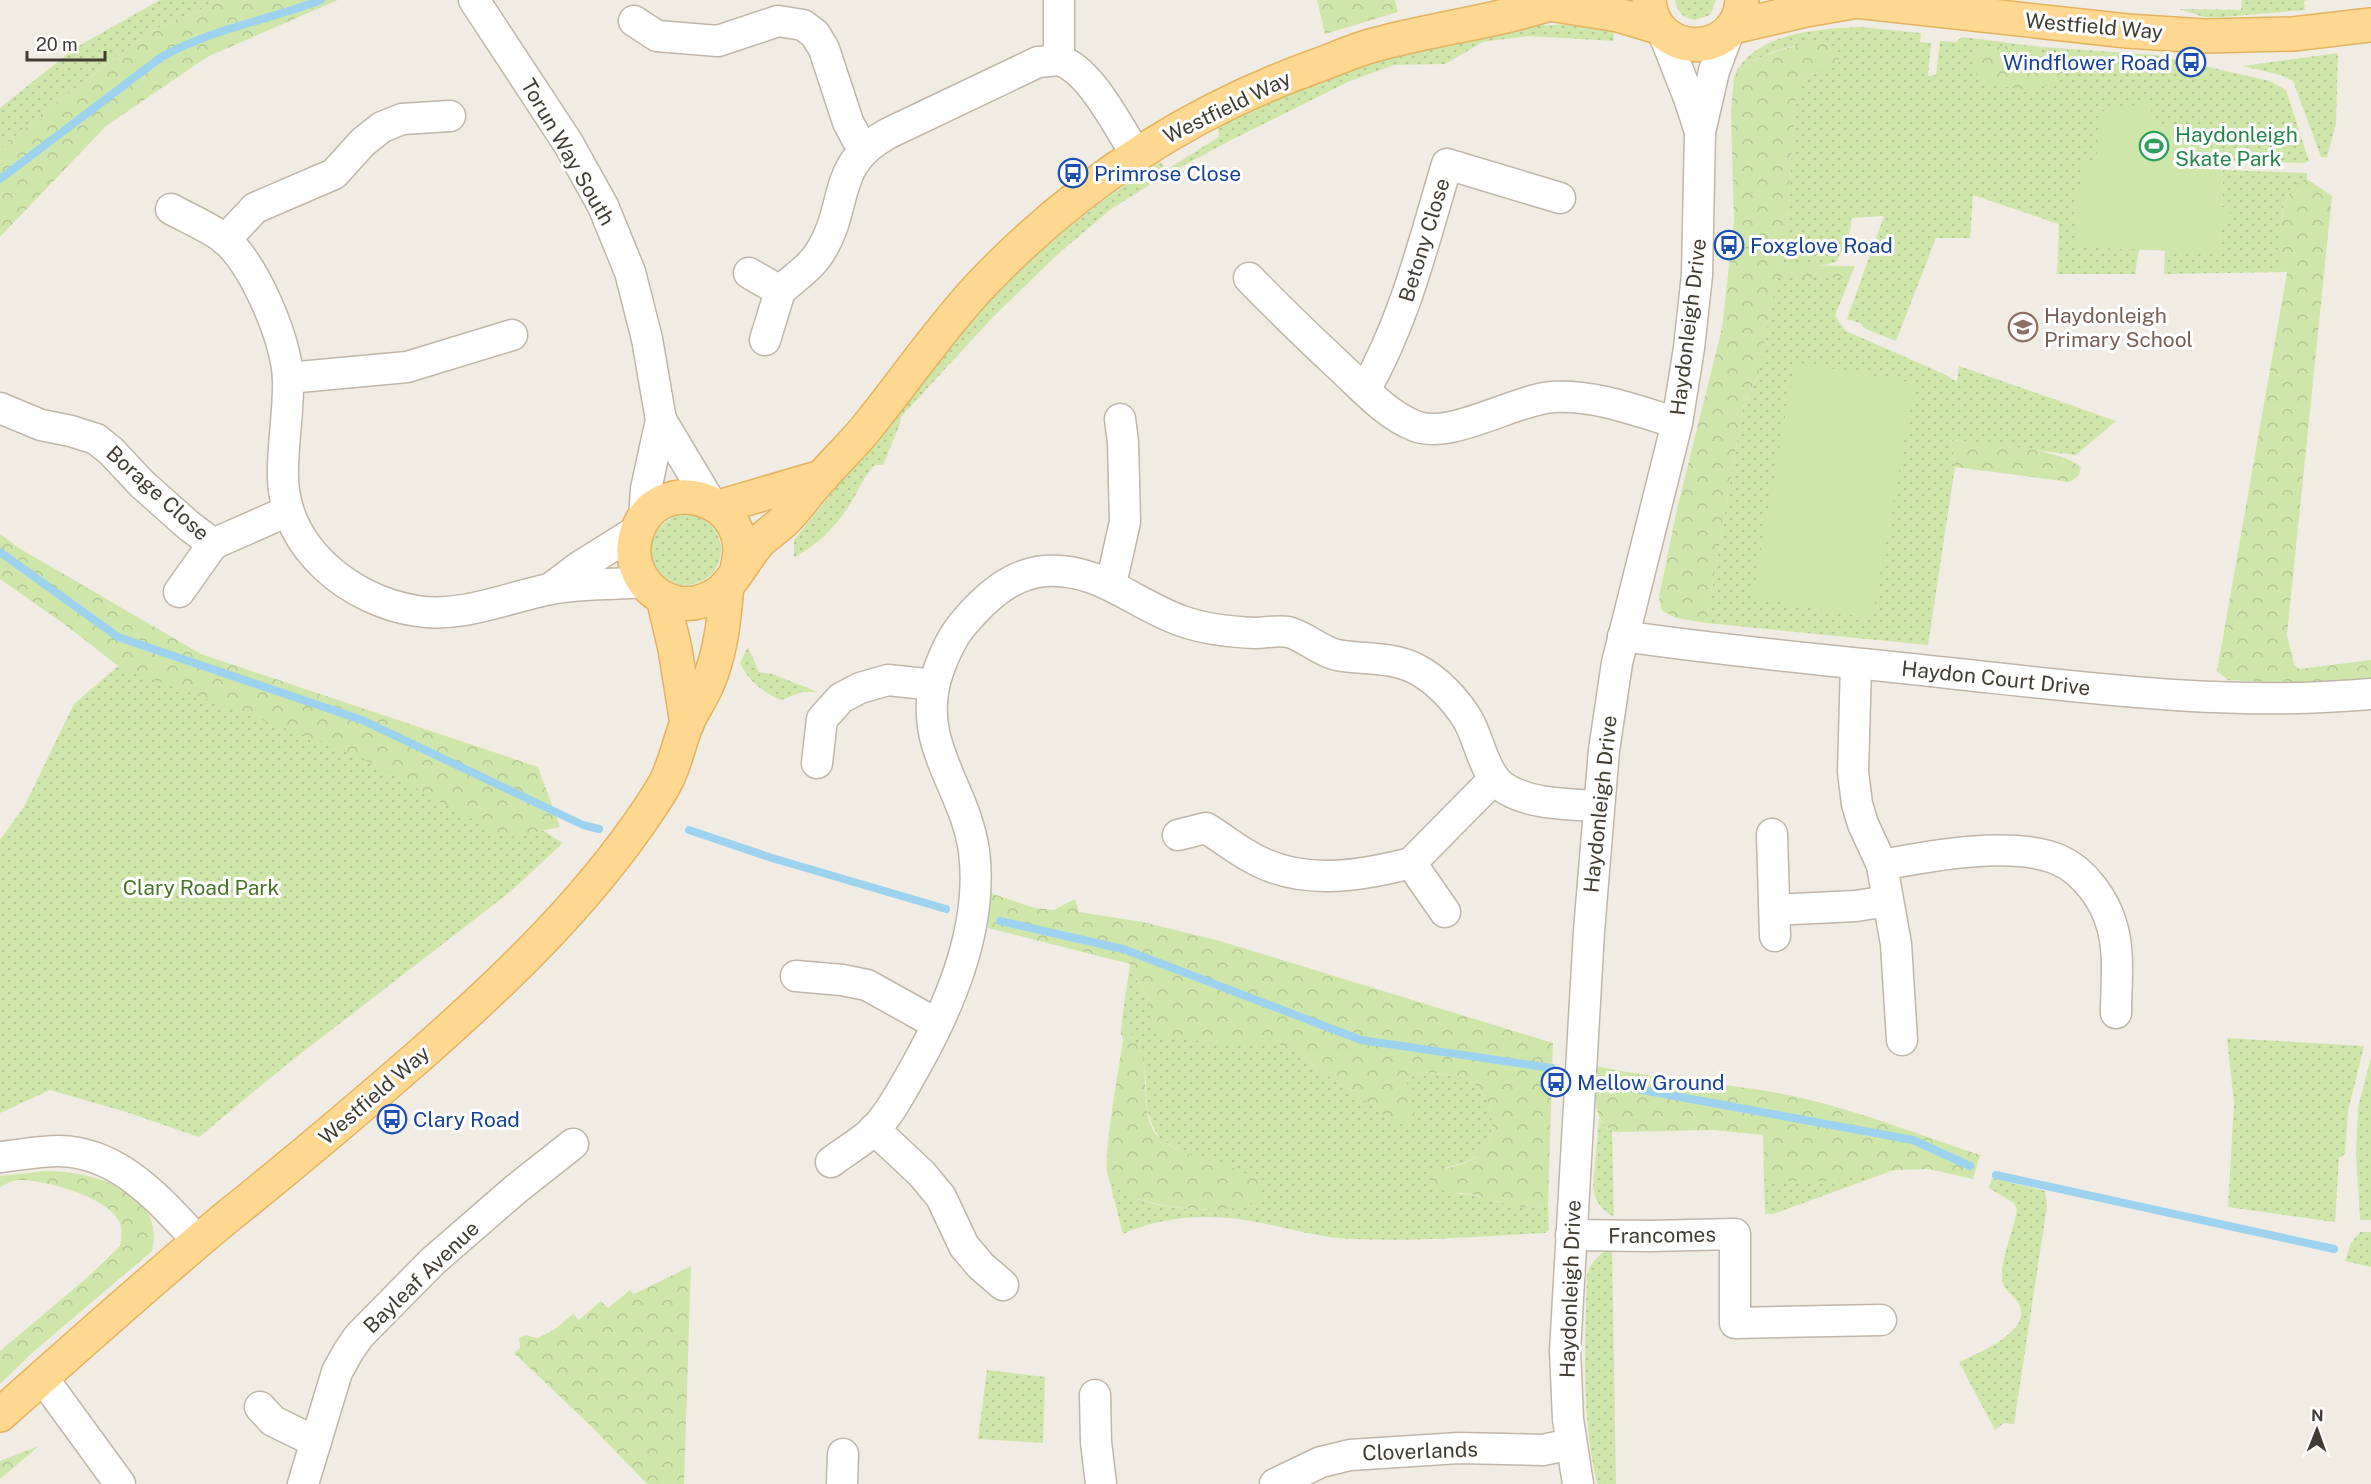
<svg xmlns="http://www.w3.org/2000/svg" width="2371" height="1484" font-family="'Public Sans',sans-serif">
<defs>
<pattern id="green-dots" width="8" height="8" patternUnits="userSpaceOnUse" patternTransform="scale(1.5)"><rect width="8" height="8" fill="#cfe6ab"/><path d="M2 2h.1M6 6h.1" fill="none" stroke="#b3c694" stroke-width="1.8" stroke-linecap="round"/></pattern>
<pattern id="forest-crowns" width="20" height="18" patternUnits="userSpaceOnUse" patternTransform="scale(1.5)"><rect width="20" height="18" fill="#cfe6ab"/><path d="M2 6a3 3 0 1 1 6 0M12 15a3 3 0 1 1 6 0" fill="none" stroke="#b3c694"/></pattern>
</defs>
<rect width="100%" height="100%" fill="#f1ece3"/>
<g fill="url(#green-dots)" fill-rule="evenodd">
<polygon points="160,0 221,0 149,32 40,115 0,149 0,108 75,48"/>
<path d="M1675 0H1716L1710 15 1695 20C1683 18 1677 12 1675 0Z"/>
<polygon points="2242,0 2307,0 2304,1 2305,10 2222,17 2204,17 2179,9 2241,10"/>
<path d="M1569 24H1613L1614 41 1528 36 1483 42 1445 64 1394 65 1350 81 1235 138 1164 176 1111 209 1058 254 992 318 901 417 900 424 883 465H875C864 476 860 488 852 501 839 523 818 546 794 557V540C854 467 909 390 972 319 1026 257 1092 206 1160 161L1166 170 1219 137 1218 126 1318 81 1378 60 1531 26Z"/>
<path d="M1860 27 1921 33 1920 42 1931 43 1928 76 1936 75 1940 41 1956 42 1962 37 2043 47 2156 55 2270 81 2286 90 2309 161 2304 163 2209 160 2213 132 2158 123 2096 165 2080 194H2075L2074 220H2079L2078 246 2139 249 2135 274H2057L2059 224 1973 195 1970 238H1936L1896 341 1866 329 1860 323 1847 319 1884 216 1851 218C1853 232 1842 249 1836 262 1818 268 1800 266 1781 265L1788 254 1786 232 1796 96 1807 75 1825 71 1829 43C1795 43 1759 51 1734 76 1755 32 1818 29 1860 27ZM2004 46 2049 56 1977 74 1976 56 1985 48Z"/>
<polygon points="2338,53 2336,124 2327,157 2321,157 2293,81 2281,75 2242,66"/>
<path d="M2223 170 2307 173V179C2275 191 2280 238 2280 265L2287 272 2164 274 2165 250 2220 252 2221 224H2229L2222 207Z"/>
<polygon points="1777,278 1850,278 1835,316 1846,331 1944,374 1957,382 1959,366 2116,421 2076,455 1951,440 1955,467 1928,645 1706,623 1743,407 1757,378"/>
<circle cx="686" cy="550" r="35"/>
<path d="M748 647 759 672 772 674 818 692H802L781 700C763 692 749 682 740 663Z"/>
<polygon points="118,666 229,695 454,776 563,843 510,892 286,1065 199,1137 126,1112 50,1090 0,1113 0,840 24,807 74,704"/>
<path d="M1129 971 1139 982 1149 1001 1197 1040 1218 1043H1276L1299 1052 1316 1068 1379 1110 1390 1121 1415 1120 1406 1087 1408 1080C1418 1071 1429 1072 1443 1074 1451 1076 1463 1076 1470 1081 1494 1097 1502 1138 1476 1157 1466 1163 1456 1165 1445 1168L1459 1194C1489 1194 1518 1215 1548 1204L1549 1230 1545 1233C1481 1236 1416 1242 1353 1239 1323 1238 1296 1230 1267 1224 1219 1214 1169 1213 1123 1234L1108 1175C1126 1206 1175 1208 1207 1210L1179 1150 1160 1139 1152 1125 1147 1109 1145 1070 1141 1054 1122 1019Z"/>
<polygon points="2227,1038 2364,1046 2348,1111 2345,1154 2339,1158 2335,1222 2228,1207 2234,1103"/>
<polygon points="2371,1058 2371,1220 2360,1220 2356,1154 2358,1107"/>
<path d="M1599 1119 1608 1129 1612 1131 1614 1217C1601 1209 1596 1203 1593 1188Z"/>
<path d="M1894 1170 1773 1214H1765L1764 1181C1808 1179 1851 1182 1894 1170Z"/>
<path d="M1992 1178 2045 1191 2047 1206 2014 1424 2004 1423 1995 1430 1959 1362C1976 1354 2031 1332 2020 1306 2015 1295 2003 1291 2002 1279 2000 1262 2014 1229 2017 1210L2014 1203 1989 1188Z"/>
<polygon points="2360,1232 2371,1232 2371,1267 2345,1261 2351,1243"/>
<path d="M1612 1247 1616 1484H1597C1581 1413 1585 1347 1587 1275 1591 1261 1599 1254 1612 1247Z"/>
<polygon points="987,1370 1045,1377 1043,1443 978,1439"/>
</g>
<g fill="url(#forest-crowns)">
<polygon points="221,0 338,0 207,57 106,126 0,237 0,149 40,115 149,32"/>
<polygon points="1317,0 1395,0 1398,12 1325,34"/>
<path d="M1810 43H1829L1840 54 1838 65 1825 71 1807 75 1796 97 1786 232 1788 254 1781 265 1855 266 1850 278H1777L1758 375 1743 407 1706 623 1677 618 1662 611 1659 597 1677 509 1722 328 1734 222 1731 112 1734 76C1755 55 1782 49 1810 43Z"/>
<path d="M2004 46 2029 50 2063 62 2064 75C2045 95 1996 92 1976 74V56L1985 48Z"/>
<path d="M2307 179 2332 196 2287 635 2294 664 2299 669 2371 660V680L2327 685 2228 680 2217 671 2287 273C2283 269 2280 266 2279 261 2275 243 2282 193 2298 183 2301 181 2304 180 2307 179Z"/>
<path d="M1951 440C1984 444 2057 447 2081 467L2079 475 2070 482 1955 467Z"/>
<polygon points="0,534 19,548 201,654 538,767 560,827 506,838 357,755 118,666 67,626 0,579"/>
<path d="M990 893 1035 908 1054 910 1075 899 1079 912 1143 922 1220 941 1553 1043 1548 1204C1520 1214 1495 1198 1468 1194 1454 1192 1444 1192 1431 1186L1432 1173C1447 1167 1463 1166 1476 1157 1502 1138 1494 1097 1470 1081 1463 1076 1451 1076 1443 1074 1429 1072 1418 1071 1408 1080L1406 1087 1416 1120 1403 1125 1390 1121 1379 1110 1316 1068 1299 1052 1276 1043H1218L1172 1038 1159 1034 1151 1026 1149 1001 1139 982 1129 971 1130 964 988 928Z"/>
<path d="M1122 1019C1129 1031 1138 1043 1142 1056 1149 1080 1139 1123 1162 1140 1191 1162 1231 1160 1260 1182L1262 1196C1245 1212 1213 1210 1191 1209 1170 1207 1127 1201 1113 1184 1111 1182 1109 1179 1108 1176 1102 1159 1120 1063 1123 1039L1121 1034Z"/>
<path d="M1597 1066C1666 1082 1737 1082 1806 1099 1865 1113 1922 1136 1980 1155L1973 1179 1928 1169 1894 1170 1876 1175 1828 1181H1764L1763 1135 1714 1130 1616 1132C1589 1123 1597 1089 1597 1066Z"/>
<path d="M45 1171C91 1171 167 1191 152 1251L32 1353 0 1384V1351L89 1276 120 1246C122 1236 123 1226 117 1218 103 1196 43 1179 18 1180 11 1181 6 1184 0 1187V1176Z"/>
<polygon points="691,1266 684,1484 647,1484 591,1426 514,1353 520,1348 519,1338 525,1335 537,1338 554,1330 573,1314 579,1320 601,1301 608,1308 630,1290 634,1294"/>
<polygon points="39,1446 0,1479 0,1461"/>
</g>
<g fill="#cfe6ab">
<polygon points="2147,103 2158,123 2213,132 2208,169 2223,170 2222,207 2230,208 2229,224 2221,225 2220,253 2078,247 2079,221 2074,220 2075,194 2080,194 2081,164 2096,164 2099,112"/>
<polygon points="1795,362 1915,383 1872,619 1752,597"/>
</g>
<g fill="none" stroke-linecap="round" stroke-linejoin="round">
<g stroke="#9ed3ef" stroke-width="8">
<path d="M0 179 160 58C213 28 266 21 321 0"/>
<polyline points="0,552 118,637 362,720 583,825 599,829"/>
<polyline points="689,830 772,858 946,909"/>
<polyline points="1000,921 1123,949 1361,1040 1552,1068"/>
<polyline points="1626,1087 1913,1140 1970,1166"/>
<polyline points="1996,1175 2334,1249"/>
</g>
<g stroke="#c0b6a9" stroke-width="33">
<g id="minor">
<polyline points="474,0 568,143 603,206 630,272 647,339 661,420 646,489 644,518"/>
<polyline points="634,21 657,36 718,41 778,21 803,25 815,34 824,49 848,122 857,139 865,148"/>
<polyline points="1663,32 1689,98 1700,132"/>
<path d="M1059 60C1091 70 1118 127 1136 154"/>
<path d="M171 209C187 218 213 229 226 240 256 268 286 339 288 379 289 412 282 445 283 478 285 549 351 601 417 611 461 618 506 598 550 589 580 583 614 585 644 582"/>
<polyline points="225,240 255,208 334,174 363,142 382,127 402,119 450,116"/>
<polyline points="749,273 780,291 765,340"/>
<path d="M1249 278C1278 308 1307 336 1337 364 1361 386 1385 414 1415 426 1451 440 1514 400 1552 397 1594 394 1638 411 1677 423"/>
<path d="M780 291C794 278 812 267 822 249 849 203 831 164 889 133L1038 62 1059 60V0"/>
<polyline points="288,378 407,367 512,335"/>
<path d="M1365 390C1405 320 1424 241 1447 164L1560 198"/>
<polyline points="0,408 41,425 71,431 96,439 111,451 142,484 188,525 213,544 288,511"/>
<polyline points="661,420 710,502"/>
<polyline points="1111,584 1125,522 1123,442 1120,419"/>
<polyline points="550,589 579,567 638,530"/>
<polyline points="179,592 213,544"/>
<path d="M1623 636C1731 652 1840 661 1949 673 2089 688 2230 707 2371 694"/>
<polyline points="1856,664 1853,772 1857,804 1863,824 1882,865 1884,877 1896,944 1902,1040"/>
<polyline points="817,763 822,719 841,698 860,688 888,680 934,685"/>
<polyline points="1772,834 1775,936"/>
<path d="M1178 835 1206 828C1221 837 1234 848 1249 856 1298 886 1357 877 1411 863L1494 779"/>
<polyline points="1411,863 1445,912"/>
<path d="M1882 865C1928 856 2015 840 2059 860 2084 871 2105 900 2112 926 2120 954 2116 984 2116 1013"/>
<polyline points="1775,910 1856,906 1887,901"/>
<polyline points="796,976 842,980 867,985 937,1024"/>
<polyline points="874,1129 922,1174 941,1197 964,1246 981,1266 1003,1285"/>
<path d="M0 1157C20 1155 39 1151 59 1151 120 1152 160 1201 198 1241"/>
<path d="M831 1162C845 1151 862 1142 874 1130 888 1116 899 1096 908 1080 947 1013 984 930 974 851 965 786 914 742 938 672 944 655 951 638 963 624 984 599 1010 574 1045 571 1099 567 1135 605 1182 621 1204 629 1231 632 1255 633 1265 633 1278 630 1288 632 1305 636 1319 651 1337 655 1363 660 1391 656 1416 669 1436 679 1456 700 1468 720 1480 741 1484 776 1506 789 1533 805 1569 804 1598 806"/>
<polyline points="1571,1235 1650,1236 1735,1234 1735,1323 1881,1320"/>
<polyline points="42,1377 120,1484"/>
<polyline points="1095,1395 1096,1442 1101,1484"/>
<polyline points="260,1407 273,1421 316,1442"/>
<polyline points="303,1484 337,1372 348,1352 359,1336 433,1261 516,1189 573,1144"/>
<polyline points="842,1484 843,1454"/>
<polyline points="1275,1484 1321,1462 1350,1455 1459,1448 1543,1450 1571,1444"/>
<polyline points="1578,1484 1568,1419 1565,1351 1589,931 1604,750 1617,663 1677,423 1689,348 1697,275 1700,132 1714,71 1729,31"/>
</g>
</g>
<g stroke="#e3b360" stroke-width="36">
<g id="major">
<path d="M1649 0C1653 59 1738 60 1742 0"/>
<polyline points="1846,0 2127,31 2204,36 2293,34 2371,25"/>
<polyline points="1550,4 1618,15 1658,27"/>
<polyline points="1733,27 1806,10 1852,2"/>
<polyline points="719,507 821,477"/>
<path d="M737 569C758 496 655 468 636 535 627 566 647 597 678 603 692 605 705 602 717 594 734 583 745 557 760 541 769 533 778 527 786 519 799 506 809 490 822 477 837 459 854 444 868 426 906 379 939 330 980 286 1074 187 1187 112 1316 66 1335 59 1355 50 1374 45 1436 28 1501 21 1562 0"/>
<polyline points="663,598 675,649 687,724"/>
<path d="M0 1415C75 1348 150 1281 227 1217 292 1165 356 1111 418 1057 509 977 598 892 662 789 674 769 678 747 686 725 692 711 701 699 707 685 721 653 724 620 727 585"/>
</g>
</g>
<use href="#minor" stroke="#fff" stroke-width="30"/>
<use href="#major" stroke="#fed890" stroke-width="33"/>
</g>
<defs>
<g id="bus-ring" transform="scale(1.5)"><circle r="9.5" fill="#fff" stroke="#1a4fb4" stroke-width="1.5"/><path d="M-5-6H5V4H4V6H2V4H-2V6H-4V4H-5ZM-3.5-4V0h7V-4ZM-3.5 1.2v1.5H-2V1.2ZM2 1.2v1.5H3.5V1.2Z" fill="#1a4fb4"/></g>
<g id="stadium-ring" transform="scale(1.5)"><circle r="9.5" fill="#fff" stroke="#2e9e5b" stroke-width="1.5"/><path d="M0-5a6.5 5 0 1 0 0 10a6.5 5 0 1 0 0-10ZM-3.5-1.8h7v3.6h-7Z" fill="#2e9e5b"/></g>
<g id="school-ring" transform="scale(1.5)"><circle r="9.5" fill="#fff" stroke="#8d6e63" stroke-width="1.5"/><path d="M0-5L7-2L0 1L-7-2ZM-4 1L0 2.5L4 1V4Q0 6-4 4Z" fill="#8d6e63"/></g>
</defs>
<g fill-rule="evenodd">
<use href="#bus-ring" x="2191" y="62"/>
<use href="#stadium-ring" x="2154" y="146"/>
<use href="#bus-ring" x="1073" y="173"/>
<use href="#bus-ring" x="1729" y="245"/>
<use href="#school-ring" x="2023" y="327"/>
<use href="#bus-ring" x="1556" y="1082"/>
<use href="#bus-ring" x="392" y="1119"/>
</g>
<g text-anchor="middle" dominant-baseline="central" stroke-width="6" stroke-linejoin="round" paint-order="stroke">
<g font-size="21" fill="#433c33" stroke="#fff">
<text transform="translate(2094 26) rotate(5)">Westfield Way</text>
<text transform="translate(1227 107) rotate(-26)">Westfield Way</text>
<text transform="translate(568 152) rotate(60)">Torun Way South</text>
<text transform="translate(1424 240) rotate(-73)">Betony Close</text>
<text transform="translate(1688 327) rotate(-83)">Haydonleigh Drive</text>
<text transform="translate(158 493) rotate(42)">Borage Close</text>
<text transform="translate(1996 678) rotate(6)">Haydon Court Drive</text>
<text transform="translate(1600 804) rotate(-84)">Haydonleigh Drive</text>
<text transform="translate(374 1095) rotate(-41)">Westfield Way</text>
<text transform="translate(1662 1235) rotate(-1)">Francomes</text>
<text transform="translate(421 1277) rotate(-44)">Bayleaf Avenue</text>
<text transform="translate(1570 1289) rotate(-88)">Haydonleigh Drive</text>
<text transform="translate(1420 1451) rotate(-2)">Cloverlands</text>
</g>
<g font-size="21" fill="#164399" stroke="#fff" text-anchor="start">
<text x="2170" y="62" text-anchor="end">Windflower Road</text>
<text x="1094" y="173">Primrose Close</text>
<text x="1750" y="245">Foxglove Road</text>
<text x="1577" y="1082">Mellow Ground</text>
<text x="413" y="1119">Clary Road</text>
</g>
<g font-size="21" fill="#27864d" stroke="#fff" text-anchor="start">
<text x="2175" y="134">Haydonleigh<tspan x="2175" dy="24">Skate Park</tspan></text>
</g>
<g font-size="21" fill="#785e54" stroke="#fff" text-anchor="start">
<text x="2044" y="315">Haydonleigh<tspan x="2044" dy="24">Primary School</tspan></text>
</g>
<g font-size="21" fill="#497427" stroke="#fff">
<text x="201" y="887">Clary Road Park</text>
</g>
</g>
<g transform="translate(2317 1430) rotate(1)" stroke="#ffffff" stroke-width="4.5" paint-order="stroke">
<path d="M0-4.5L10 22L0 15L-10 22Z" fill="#433c33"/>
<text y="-9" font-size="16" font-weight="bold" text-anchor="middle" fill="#433c33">N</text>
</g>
<path d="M27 51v9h78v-9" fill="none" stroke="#433c33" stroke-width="3"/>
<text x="36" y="51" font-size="18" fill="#433c33" stroke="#ffffff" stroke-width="4.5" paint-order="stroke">20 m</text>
</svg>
